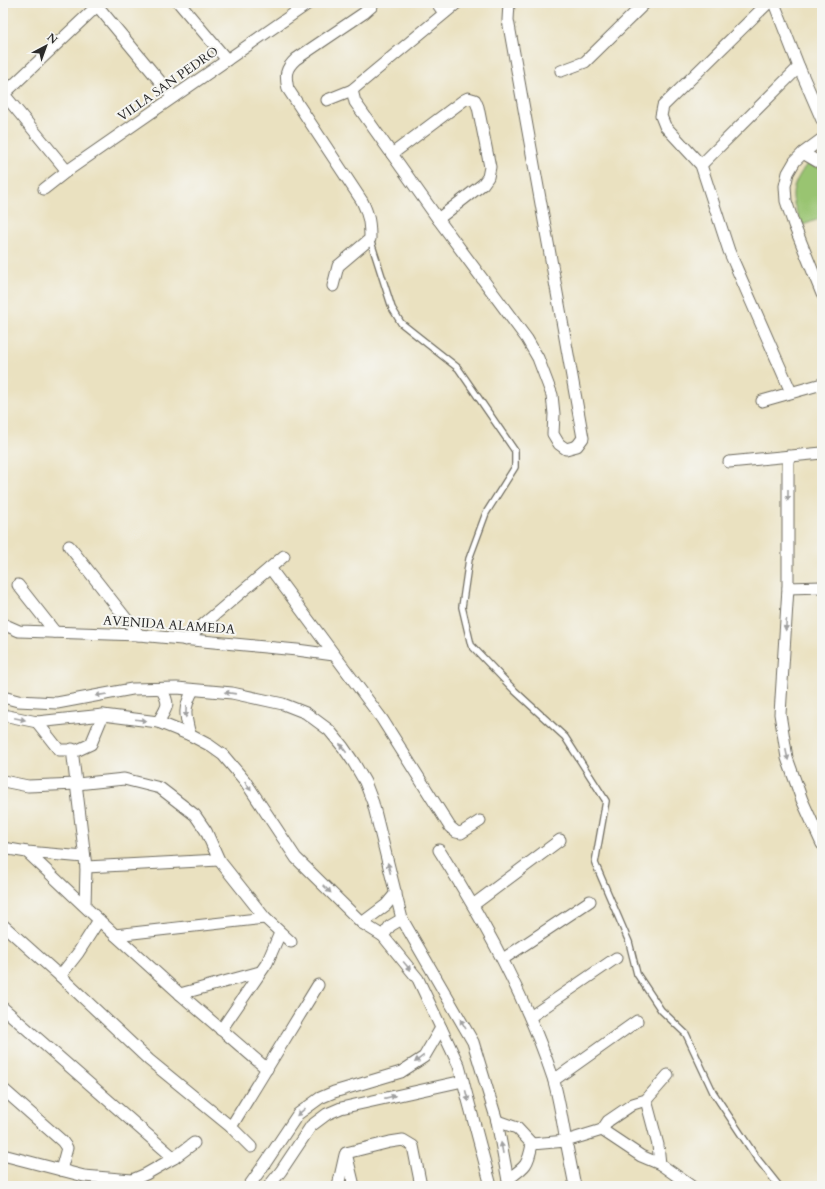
<svg xmlns="http://www.w3.org/2000/svg" width="825" height="1189" font-family="Cardo,serif">
<rect width="100%" height="100%" fill="#f6f6f2"/>
<filter id="ink" filterUnits="userSpaceOnUse"><feTurbulence type="fractalNoise" baseFrequency=".025" numOctaves="2"/><feDisplacementMap in="SourceGraphic" scale="8" xChannelSelector="R" yChannelSelector="G"/><feConvolveMatrix kernelMatrix="1 2 1 2 8 2 1 2 1" color-interpolation-filters="sRGB"/></filter>
<filter id="wash" filterUnits="userSpaceOnUse"><feTurbulence type="fractalNoise" baseFrequency=".012" numOctaves="4" result="noise"/><feDisplacementMap in="SourceGraphic" scale="16" xChannelSelector="R" yChannelSelector="G"/><feGaussianBlur stdDeviation="0.9" result="paint"/><feColorMatrix in="noise" values="0 0 0 0 0 0 0 0 0 0 0 0 0 0 0 0 0 1.4 0 .05"/><feComposite in="paint" operator="in"/></filter>
<g filter="url(#wash)">
<rect width="100%" height="100%" fill="#eae1c0"/>
<path fill="#99c471" stroke="#62784e" d="M807 164 822 169V218L803 225C789 198 789 189 807 164Z"/>
</g>
<g filter="url(#ink)">
<g fill="none" stroke-linecap="round" stroke-linejoin="round">
<g stroke="#6e6b5f" stroke-width="8">
<polyline id="service" points="370,239 392,308 401,323 458,368 515,451 515,467 486,513 469,559 462,607 471,645 515,691 565,737 606,801 595,863 629,942 637,974 661,1010 686,1034 713,1092 756,1157 779,1186"/>
</g>
<g stroke="#6e6b5f" stroke-width="13">
<g id="minor">
<polyline points="95,3 173,97"/>
<polyline points="179,3 227,60"/>
<polyline points="437,3 444,13"/>
<polyline points="768,3 663,106 661,116 665,126 701,165 729,251 791,392"/>
<polyline points="774,3 799,67 822,120"/>
<polyline points="561,71 585,62 645,3"/>
<polyline points="352,90 355,102 438,219 527,339 538,358 552,395 554,414 553,434 559,444 566,449 577,446 583,438 508,20 509,3"/>
<polyline points="3,93 67,171"/>
<polyline points="4,94 97,6"/>
<polyline points="327,100 352,90 457,3"/>
<polyline points="822,139 803,153 795,161 788,173 785,186 786,201 794,225 822,294"/>
<polyline points="803,153 822,164"/>
<polyline points="392,154 464,100 468,98 475,100 478,107 490,167 488,177 483,184 438,219"/>
<polyline points="701,165 799,67"/>
<polyline points="44,189 67,171 309,3"/>
<path d="M333 286 338 266 370 239C370 224 369 215 362 201L288 89C285 75 285 69 296 59L364 13 372 6V3"/>
<polyline points="762,401 822,384"/>
<polyline points="788,456 788,588 780,714 787,758 802,800 822,844"/>
<polyline points="729,462 822,453"/>
<polyline points="69,546 139,635"/>
<polyline points="270,568 382,719 450,827 456,832 461,833 480,821"/>
<polyline points="18,585 55,632"/>
<polyline points="788,588 822,587"/>
<polyline points="3,624 19,631 139,635 297,650 334,655"/>
<polyline points="185,640 284,556"/>
<polyline points="3,697 18,701 57,703 132,689 177,688 232,693 283,704 306,713 329,730 343,747 354,763 365,782 373,803 402,919 473,1042 497,1121 509,1186"/>
<polyline points="3,715 37,722 103,715 158,722 190,735 209,745 223,755 245,781 296,858 362,923 383,936 418,979 459,1066 491,1186"/>
<polyline points="37,722 59,750 78,750 91,744 103,715"/>
<path d="M158 722C167 707 171 705 161 689"/>
<path d="M190 735C185 715 183 709 193 690"/>
<polyline points="72,749 86,867 85,906"/>
<polyline points="3,781 28,786 77,784 124,779 160,788 195,815 206,831 219,860 265,918 291,942"/>
<polyline points="3,848 27,852 84,857"/>
<path d="M439 850C485 922 526 997 553 1078 559 1098 562 1120 566 1141L602 1130 608 1121 633 1104 646 1100 668 1075"/>
<polyline points="27,852 115,935 180,994 267,1069"/>
<polyline points="86,867 219,860"/>
<polyline points="473,905 560,840"/>
<polyline points="362,923 386,905 396,893"/>
<polyline points="3,925 60,976 149,1060 231,1127 318,985"/>
<polyline points="115,935 265,918"/>
<polyline points="383,936 390,926 402,919"/>
<polyline points="503,959 590,901"/>
<polyline points="60,976 78,953 99,920"/>
<polyline points="180,994 260,972"/>
<polyline points="3,1008 174,1158"/>
<polyline points="530,1017 616,958"/>
<polyline points="221,1030 267,963 280,933"/>
<polyline points="554,1080 637,1021"/>
<polyline points="3,1089 62,1141 67,1148 61,1170"/>
<polyline points="497,1121 517,1128 532,1144"/>
<polyline points="231,1127 251,1147"/>
<polyline points="602,1130 641,1156 660,1164 658,1145 646,1100"/>
<polyline points="532,1144 566,1141 575,1186"/>
<polyline points="346,1153 390,1142 403,1140 413,1146 421,1186"/>
<polyline points="346,1153 354,1186"/>
<polyline points="3,1155 84,1176 132,1180 146,1174 174,1158 194,1143"/>
<polyline points="660,1164 691,1186"/>
<path d="M508 1179C525 1167 528 1166 532 1144"/>
<polyline points="249,1186 266,1162 298,1114 320,1098 334,1092 401,1072 424,1057 441,1028"/>
<polyline points="269,1186 281,1171 311,1126 327,1114 341,1108 463,1081"/>
<polyline points="338,1186 345,1155"/>
</g>
</g>
<use href="#service" stroke="#fff" stroke-width="5.5"/>
<use href="#minor" stroke="#fff" stroke-width="11"/>
</g>
<defs><path id="oneway-solid" d="M-6-.8H1V-3.2L6.5 0L1 3.2V.8H-6Z"/></defs>
<g fill="#a0a0a0">
<use href="#oneway-solid" transform="translate(788 495) rotate(90)"/>
<use href="#oneway-solid" transform="translate(786 625) rotate(94)"/>
<use href="#oneway-solid" transform="translate(230 693) rotate(-172)"/>
<use href="#oneway-solid" transform="translate(101 695) rotate(171)"/>
<use href="#oneway-solid" transform="translate(186 712) rotate(92)"/>
<use href="#oneway-solid" transform="translate(20 719) rotate(12)"/>
<use href="#oneway-solid" transform="translate(141 720) rotate(7)"/>
<use href="#oneway-solid" transform="translate(343 748) rotate(-127)"/>
<use href="#oneway-solid" transform="translate(787 755) rotate(78)"/>
<use href="#oneway-solid" transform="translate(248 786) rotate(56)"/>
<use href="#oneway-solid" transform="translate(389 868) rotate(-104)"/>
<use href="#oneway-solid" transform="translate(327 889) rotate(45)"/>
<use href="#oneway-solid" transform="translate(407 966) rotate(50)"/>
<use href="#oneway-solid" transform="translate(463 1024) rotate(-120)"/>
<use href="#oneway-solid" transform="translate(419 1059) rotate(142)"/>
<use href="#oneway-solid" transform="translate(467 1096) rotate(75)"/>
<use href="#oneway-solid" transform="translate(390 1097) rotate(-13)"/>
<use href="#oneway-solid" transform="translate(301 1112) rotate(139)"/>
<use href="#oneway-solid" transform="translate(502 1148) rotate(-100)"/>
</g>
</g>
<g text-anchor="middle" dominant-baseline="central" stroke-width="4" stroke-linejoin="round" paint-order="stroke">
<g font-size="13" fill="#2b2b2b" stroke="#f6f6f2">
<text transform="translate(168 84) rotate(-35)">VILLA SAN PEDRO</text>
<text transform="translate(169 625) rotate(4)">AVENIDA ALAMEDA</text>
</g>
</g>
<rect width="825" height="1189" fill="none" stroke="#f6f6f2" stroke-width="16"/>
<g transform="translate(46 46) rotate(41)" stroke="#f6f6f2" stroke-width="3" paint-order="stroke">
<path d="M0-3L7 15L0 10L-7 15Z" fill="#2b2b2b"/>
<text y="-6" font-size="11" font-weight="bold" text-anchor="middle" fill="#2b2b2b">N</text>
</g>
</svg>
